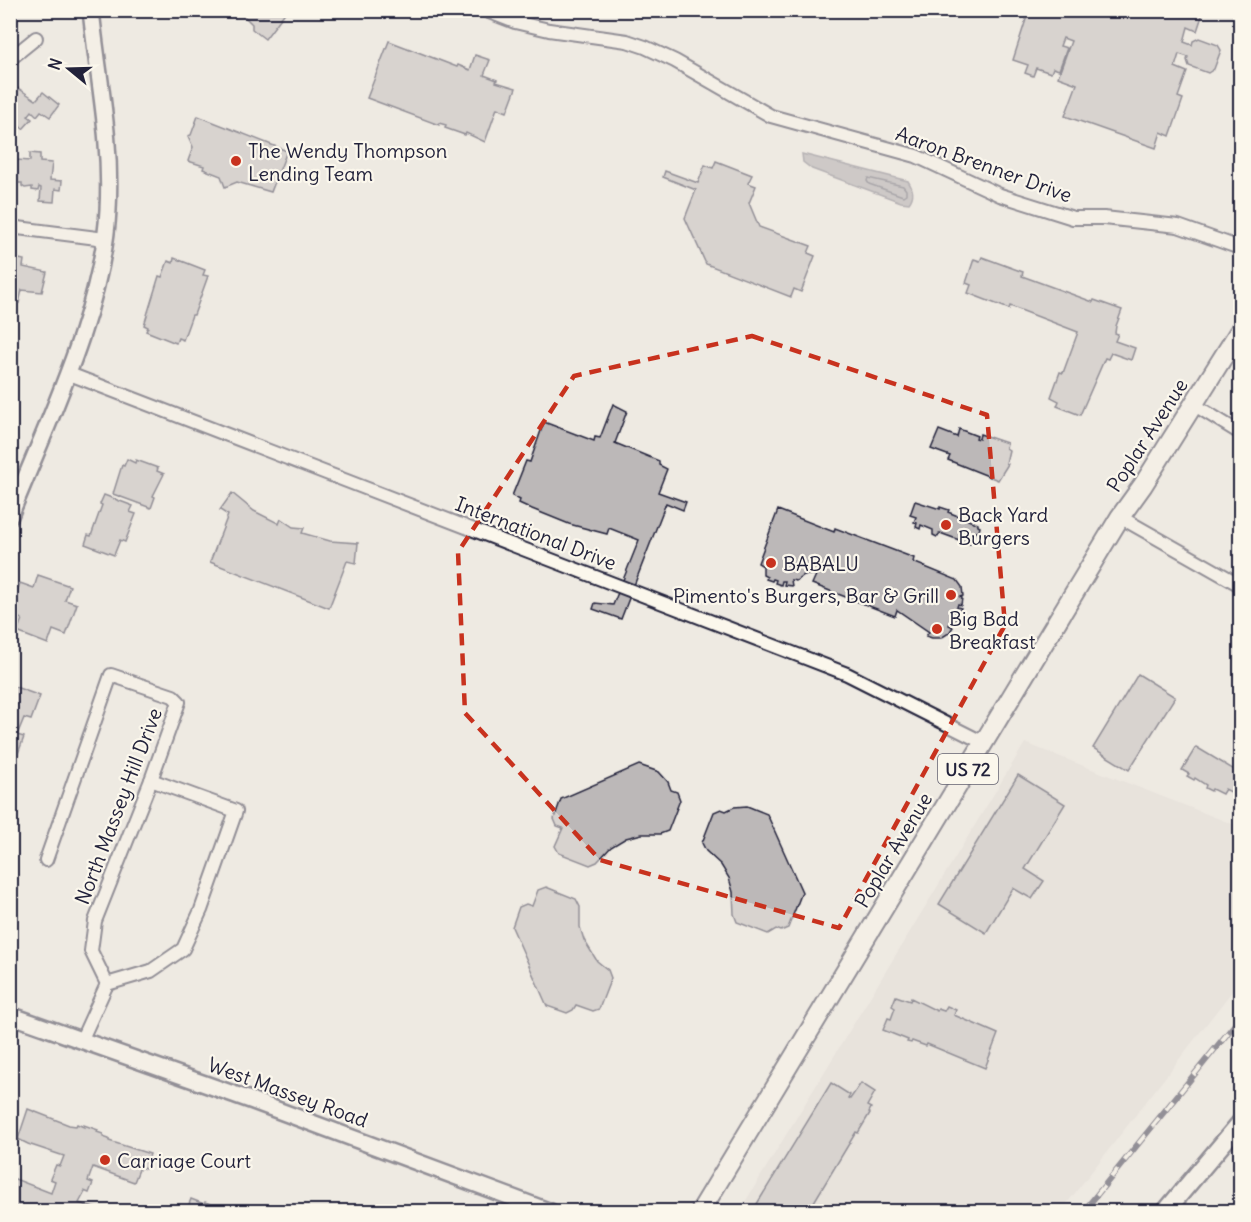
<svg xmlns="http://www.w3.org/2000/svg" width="1251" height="1222" font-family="Delius,sans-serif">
<rect width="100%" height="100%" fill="#eeeae2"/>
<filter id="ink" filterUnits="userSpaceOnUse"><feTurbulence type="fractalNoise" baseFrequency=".0167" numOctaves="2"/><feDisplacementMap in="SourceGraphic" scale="12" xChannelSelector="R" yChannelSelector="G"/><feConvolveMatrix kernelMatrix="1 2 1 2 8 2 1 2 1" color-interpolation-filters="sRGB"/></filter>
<g filter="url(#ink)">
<polygon fill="#dfdbd5" points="1025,743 1240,827 1240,981 1061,1211 739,1212"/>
<path fill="#a6a3a7" stroke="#716f7c" stroke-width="1.5" d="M802 154 908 181C913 189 915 195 909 203L901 202 812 169 803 162Z"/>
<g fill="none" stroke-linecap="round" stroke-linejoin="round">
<polygon stroke="#575666" stroke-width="1.5" points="868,178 903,186 906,190 906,194 903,196 869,184 867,181"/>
</g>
<g fill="#bcb8b8" stroke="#22223b" stroke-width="1.5">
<polygon points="238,10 287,10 265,39 252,29 252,24"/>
<polygon points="1029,10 1204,10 1197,31 1188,27 1184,42 1192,45 1193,41 1199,38 1218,45 1221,50 1214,69 1208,73 1189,66 1187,60 1188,57 1179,54 1175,67 1187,72 1178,97 1183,99 1170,136 1161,132 1156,148 1065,116 1077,84 1058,77 1071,41 1063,38 1060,46 1067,48 1059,70 1053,68 1051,73 1036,68 1033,76 1025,73 1028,65 1013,60"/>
<polygon points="389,41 457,67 458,65 470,70 475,55 490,60 484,75 497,80 496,82 516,88 507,112 497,108 485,142 466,133 465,135 445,128 446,125 439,123 439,125 367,98"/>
<polygon points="18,88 36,100 43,92 59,105 50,117 41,111 37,116 32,111 28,116 32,119 23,129 16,123 10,130 10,97"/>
<polygon points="198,116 287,151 271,192 237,182 225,187 221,176 203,169 204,166 188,161 193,147 188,136 191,135"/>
<polygon points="30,153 40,154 40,162 52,163 50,180 62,181 61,190 55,189 54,202 40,201 41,188 39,187 38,191 32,190 32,187 25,188 22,186 22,183 15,183 17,160 30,161"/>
<polygon points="716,161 752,175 748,183 756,186 749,203 759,227 811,246 808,253 815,256 801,292 794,289 791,297 706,264 685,218 696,190 663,177 665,171 698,183 705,165 713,168"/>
<polygon points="10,257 24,260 23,267 47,272 42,292 22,290 19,303 10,301"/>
<polygon points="982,257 1023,272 1022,276 1093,302 1094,300 1122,310 1116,326 1115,333 1118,334 1115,341 1135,348 1131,360 1111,353 1108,359 1105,358 1080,415 1057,406 1059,401 1051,397 1060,372 1063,373 1078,332 1010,306 1009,309 968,293 971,285 966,283 974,259 980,261"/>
<polygon points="174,258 205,270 203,275 208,276 194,315 192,315 183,340 178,338 176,343 146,331 148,327 144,325 159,276 162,277 168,261 173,263"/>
<polygon points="613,404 627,411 615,443 659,461 659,465 667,469 658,492 686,502 683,510 666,503 621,619 593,609 595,603 613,605 639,540 609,528 607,534 569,524 532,509 519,503 520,500 512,496 526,461 530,462 544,422 594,441 595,437 600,438"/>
<polygon points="959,429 977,436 976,438 979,439 980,434 1007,443 1006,448 1009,450 1006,463 1008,464 998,480 948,460 950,456 931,449 939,430 957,437"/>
<polygon points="127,459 135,463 136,460 158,468 157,471 164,474 153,496 155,497 151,508 113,494 122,465 124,466"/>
<polygon points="232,493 254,511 278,523 279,524 281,519 293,527 304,528 302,533 330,541 358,543 356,563 347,561 329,608 210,562 228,515 220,510"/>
<polygon points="104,495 133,506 130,512 136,514 125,542 120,540 114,555 85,544 88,535 91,536 102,505 100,504"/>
<polygon points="915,501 940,509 940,507 949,510 948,512 978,524 978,526 980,527 979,532 975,532 970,544 940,533 937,537 933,535 933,530 921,525 920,529 916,527 917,523 914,522 916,517 910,515"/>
<polygon points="778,510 834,532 835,528 914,558 913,562 957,580 962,587 963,596 960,597 962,598 961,605 958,604 957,607 961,608 958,615 955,613 954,616 957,618 955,624 951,622 949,625 953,627 949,633 941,638 932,638 926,636 929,632 897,610 895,616 812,584 816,575 804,575 796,581 791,580 792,586 784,585 785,581 782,581 781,585 775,583 776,580 773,579 772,581 766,579 767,577 763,575 763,566 758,563"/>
<polygon points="38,575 70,586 65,600 77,604 66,635 53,630 48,644 17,632 22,619 10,615 20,583 34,588"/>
<polygon points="1138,674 1175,697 1129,770 1093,748"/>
<polygon points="10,685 40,696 31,720 24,718 17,735 24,737 15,762 10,760"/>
<polygon points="1196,747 1236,771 1239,765 1240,766 1240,799 1238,801 1233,798 1235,794 1225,789 1222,794 1212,789 1211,791 1205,788 1206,785 1195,778 1194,780 1187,776 1189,774 1182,770"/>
<polygon points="639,765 659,772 668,782 671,790 677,792 680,800 668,831 660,834 642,834 626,838 611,847 597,862 590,865 559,853 555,846 563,828 557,826 554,819 561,799"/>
<polygon points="1018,775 1065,804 1025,869 1044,881 1032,899 1013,888 986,933 939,904"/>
<polygon points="747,806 767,814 802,892 788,928 781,931 776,929 768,934 737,922 734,914 733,892 729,878 721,865 706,851 702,843 714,812 721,809 726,811 734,807"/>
<polygon points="546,887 576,899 580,907 580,927 584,940 597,961 608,970 611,978 599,1009 593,1011 576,1005 573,1010 567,1013 547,1006 512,927 519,907 526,904 532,906 538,890"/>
<polygon points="896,996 910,1001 911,998 937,1011 938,1009 944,1011 947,1006 956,1010 954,1015 998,1034 985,1068 927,1044 926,1046 912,1041 911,1043 907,1042 908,1040 883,1030 888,1018 891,1019 895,1008 892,1006"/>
<polygon points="831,1083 850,1095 848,1098 850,1099 861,1083 875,1092 867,1106 871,1108 869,1112 870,1113 858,1133 856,1132 808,1212 752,1212"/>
<polygon points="28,1109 69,1125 76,1126 77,1124 84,1127 84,1125 98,1130 97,1132 103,1134 103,1137 109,1139 109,1141 150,1154 145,1169 140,1167 134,1182 93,1167 88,1181 93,1183 89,1193 84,1191 85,1192 79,1203 106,1212 10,1212 10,1177 51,1193 55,1181 50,1179 56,1165 60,1166 64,1156 28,1144 18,1139"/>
<polygon points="191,1199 204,1204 205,1202 231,1212 186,1212"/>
</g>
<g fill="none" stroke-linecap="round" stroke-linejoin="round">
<g stroke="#22223b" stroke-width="16">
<g id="minor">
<polyline points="484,10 515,22 549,30 627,41 645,47 675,61 771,116 916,156 1000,195 1073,218 1104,218 1178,226 1240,248"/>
<polyline points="10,59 36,38"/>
<polyline points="10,227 105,239"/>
<polyline points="67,373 847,674 984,743"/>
<polyline points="1193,404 1240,433"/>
<polyline points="1120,517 1240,585"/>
<polyline points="46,860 111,675 173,696 179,702 151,780 95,921 91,951 107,984 81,1041"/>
<polyline points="107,984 151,971 183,949 201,910 236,811 151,780"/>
</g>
</g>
<g stroke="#22223b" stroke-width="20">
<g id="tertiary">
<path d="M10 516C47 423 103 310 108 210 112 139 98 79 91 10"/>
<polyline points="10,1015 253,1101 551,1212"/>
</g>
</g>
<g stroke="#22223b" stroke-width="21">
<polyline id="secondary" points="1165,1212 1240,1123"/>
</g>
<g stroke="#22223b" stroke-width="22">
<polyline id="primary" points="700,1212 1120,517 1143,485 1240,330"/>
</g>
<use href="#minor" stroke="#fbf7ec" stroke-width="12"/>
<use href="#tertiary" stroke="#fbf7ec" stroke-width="15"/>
<use href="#secondary" stroke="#fbf7ec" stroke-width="16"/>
<use href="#primary" stroke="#fbf7ec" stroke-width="18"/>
<g stroke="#22223b" stroke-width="6">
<polyline id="rail" points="1083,1212 1240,1018"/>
</g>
<use href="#rail" stroke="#fbf7ec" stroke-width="4" stroke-dasharray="11" stroke-linecap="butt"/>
</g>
</g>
<path d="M0 0H1251V1222H0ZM752 336 987 415 1005 625 839 928 600 860 465 713 458 552 574 376Z" fill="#eeeae2" fill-opacity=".55" fill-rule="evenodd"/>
<path fill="none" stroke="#c8321e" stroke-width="4.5" stroke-dasharray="12 8" stroke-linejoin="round" d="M752 336 987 415 1005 625 839 928 600 860 465 713 458 552 574 376Z"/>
<g fill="#c8321e" stroke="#fbf7ec" stroke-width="2">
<circle cx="236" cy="161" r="6"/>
<circle cx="946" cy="525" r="6"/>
<circle cx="771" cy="563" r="6"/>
<circle cx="951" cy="595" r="6"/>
<circle cx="937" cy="629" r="6"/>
<circle cx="105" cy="1160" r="6"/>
</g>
<g text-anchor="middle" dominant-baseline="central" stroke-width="4.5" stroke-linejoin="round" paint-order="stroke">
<rect fill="#fbf7ec" stroke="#636270" stroke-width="1.5" x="938" y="754" width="60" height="30" rx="4.5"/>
<g font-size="18" font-weight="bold" fill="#22223b">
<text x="968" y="769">US 72</text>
</g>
<g font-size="20" fill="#22223b" stroke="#fbf7ec" text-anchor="start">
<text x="248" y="150">The Wendy Thompson<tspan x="248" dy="23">Lending Team</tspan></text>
<text x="958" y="514">Back Yard<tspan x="958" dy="23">Burgers</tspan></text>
<text x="783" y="563">BABALU</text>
<text x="939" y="595" text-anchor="end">Pimento's Burgers, Bar &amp; Grill</text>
<text x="949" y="618">Big Bad<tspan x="949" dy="23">Breakfast</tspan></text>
<text x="117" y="1160">Carriage Court</text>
</g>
<g font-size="20" fill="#22223b" stroke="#fbf7ec">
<text transform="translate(984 164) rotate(20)">Aaron Brenner Drive</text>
<text transform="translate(1147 435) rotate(-57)">Poplar Avenue</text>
<text transform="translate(536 533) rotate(21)">International Drive</text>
<text transform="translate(118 806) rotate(-69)">North Massey Hill Drive</text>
<text transform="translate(893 850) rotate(-59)">Poplar Avenue</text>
<text transform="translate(288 1092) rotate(20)">West Massey Road</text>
</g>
</g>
<rect width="1251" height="1222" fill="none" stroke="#fbf7ec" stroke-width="36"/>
<rect x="18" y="18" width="1215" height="1186" fill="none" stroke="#22223b" stroke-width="2" filter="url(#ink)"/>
<g transform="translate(69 69) rotate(289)" stroke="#fbf7ec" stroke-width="4.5" paint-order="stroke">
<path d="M0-4.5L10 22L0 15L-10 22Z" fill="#22223b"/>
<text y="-9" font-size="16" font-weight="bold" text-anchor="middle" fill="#22223b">N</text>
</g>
</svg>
